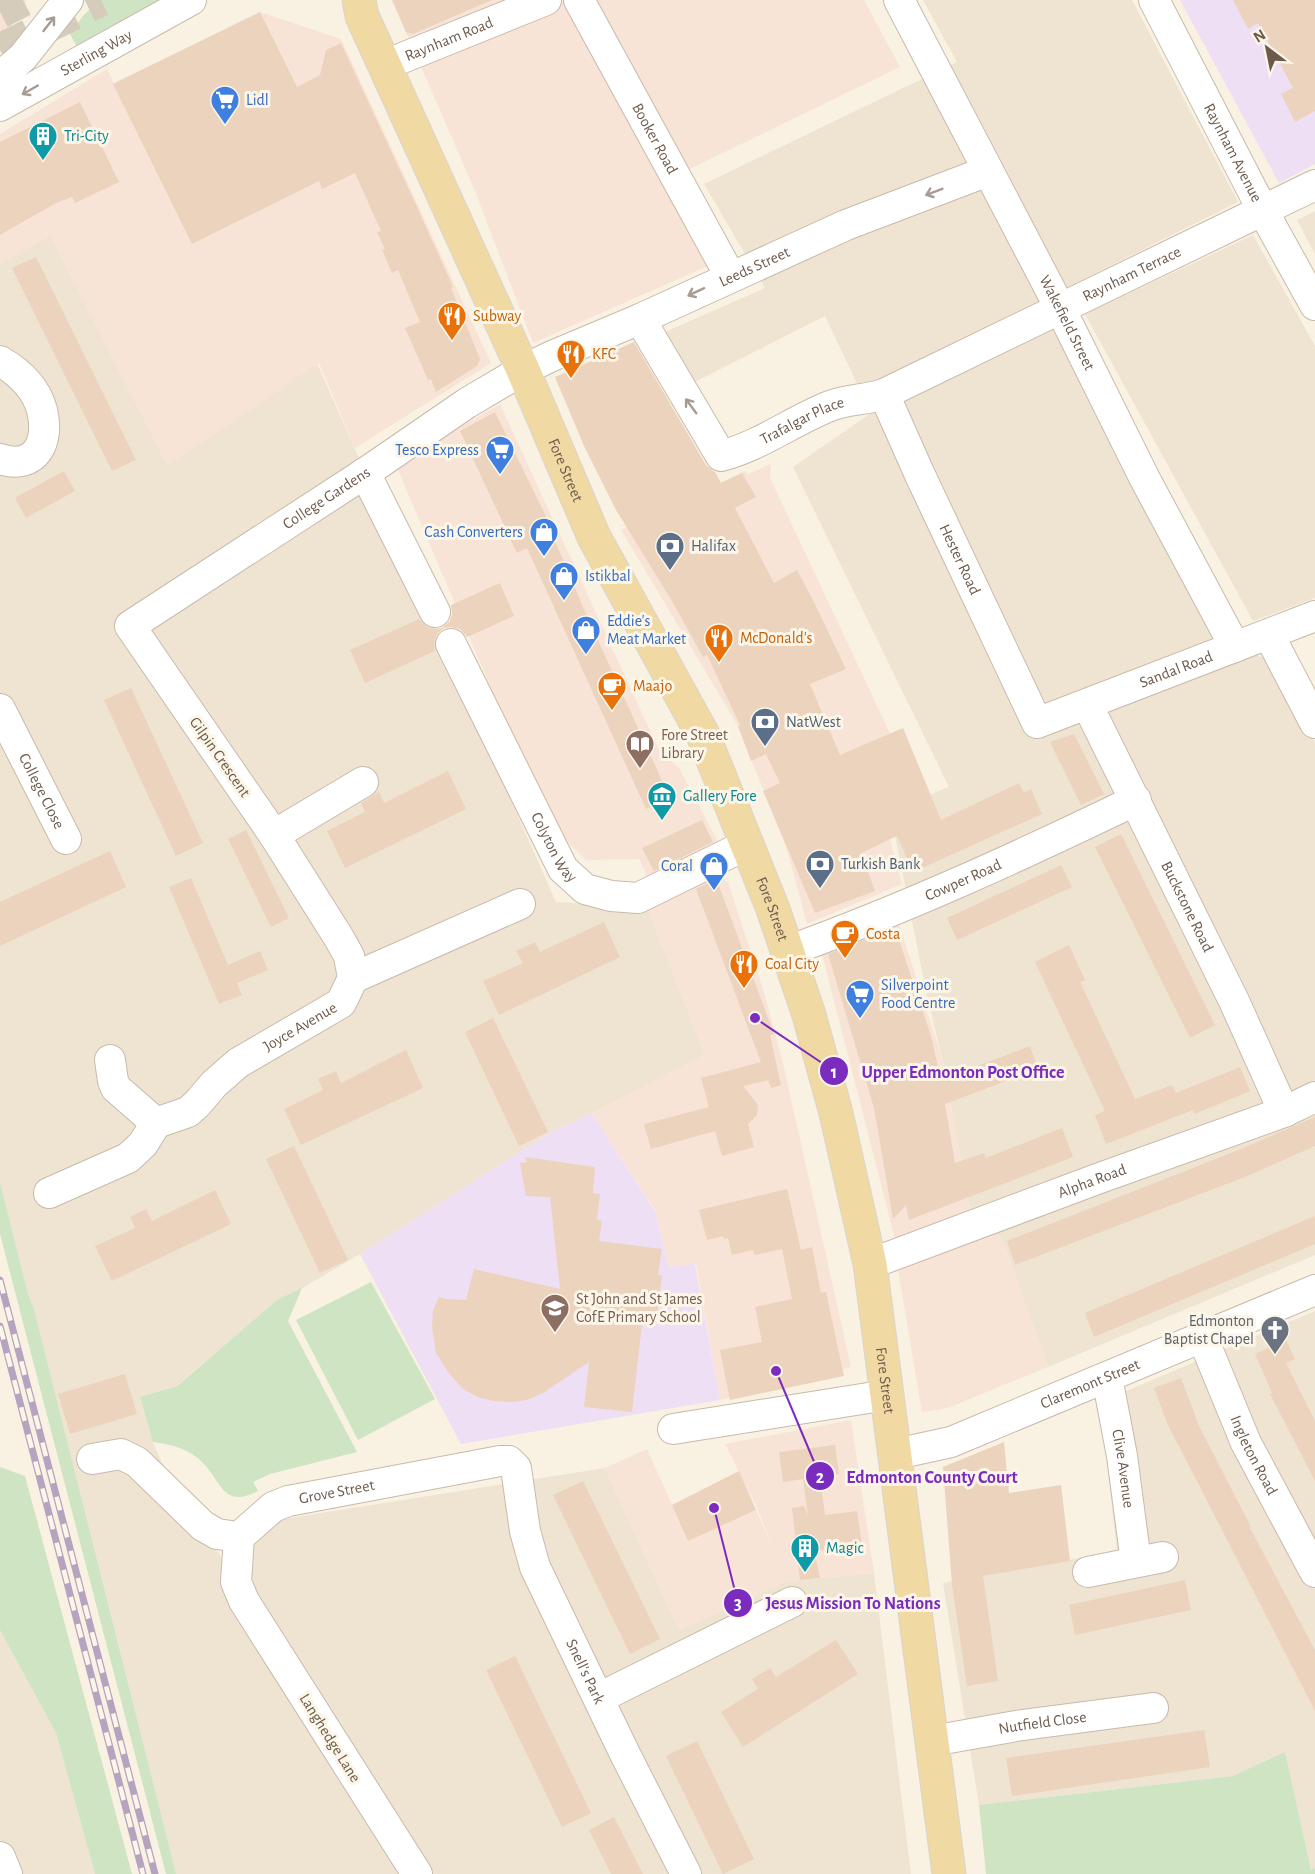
<svg xmlns="http://www.w3.org/2000/svg" width="1315" height="1874" font-family="'Alegreya Sans',sans-serif">
<rect width="100%" height="100%" fill="#f9f2e2"/>
<g fill="#efe4d2">
<polygon points="923,0 1132,0 1238,202 1038,302 1221,642 1275,662 1315,743 1315,1255 1048,1367 1002,1239 969,1205 942,1058 927,996 890,810 949,787 793,467 871,413 825,316 687,386 658,335 765,288 704,184 957,62"/>
<polygon points="1315,211 1315,254 1297,220"/>
<polygon points="50,235 316,361 556,902 647,907 705,1055 592,1113 551,1132 360,1254 294,1293 277,1300 176,1386 140,1397 153,1442 172,1487 222,1558 283,1519 605,1468 679,1630 788,1581 874,1573 911,1874 176,1874 34,1309 28,1294 0,1182 0,264"/>
<polygon points="1253,235 1315,346 1315,598 1253,621 1085,314"/>
<polygon points="1315,1311 1315,1868 1311,1870 1285,1753 1233,1776 979,1805 943,1583 1117,1551 1100,1402"/>
<polygon points="0,1630 56,1733 95,1874 0,1874"/>
</g>
<g fill="#f8e3d7">
<polygon points="0,0 27,0 0,45"/>
<polygon points="392,0 864,0 900,67 665,181 708,266 533,343 475,191"/>
<polygon points="260,12 341,39 491,363 355,448 319,363 167,466 50,235 0,264 0,134 107,69 114,83"/>
<polygon points="500,404 658,748 679,768 723,851 651,884 639,859 586,860 549,824 398,470 442,437"/>
<polygon points="771,464 770,478 904,763 875,784 902,884 807,924 787,849 738,726 621,530 745,471 748,474"/>
<polygon points="715,874 728,882 763,989 783,1063 851,1367 720,1400 696,1264 669,1267 655,1210 592,1113 705,1055 647,907"/>
<polygon points="898,921 942,1058 969,1205 1002,1239 1048,1367 948,1408 922,1412 899,1276 895,1239 821,950"/>
<polygon points="851,1420 874,1573 788,1581 679,1630 605,1468 647,1449 688,1540 756,1510 772,1546 757,1508 725,1444"/>
</g>
<g fill="#eedff5">
<polygon points="1180,0 1315,0 1315,164 1279,183"/>
<polygon points="592,1113 655,1211 669,1267 695,1264 720,1400 461,1444 360,1254 551,1132"/>
</g>
<g fill="#cee4c3">
<polygon points="99,0 160,0 77,47 70,34 83,16"/>
<polygon points="0,1182 28,1294 34,1309 176,1874 166,1874 0,1234"/>
<polygon points="371,1282 435,1399 358,1440 296,1320"/>
<path d="M302 1288 288 1321 357 1452 270 1474 253 1482 258 1491C224 1508 223 1485 204 1464 190 1449 172 1444 153 1442L140 1397 177 1386 277 1300Z"/>
<polygon points="0,1467 25,1476 132,1874 95,1874 56,1733 0,1630"/>
<polygon points="1285,1752 1311,1870 1315,1868 1315,1874 986,1874 979,1805 1233,1776"/>
</g>
<g fill="#ebd3bd">
<polygon points="392,0 492,0 413,34 406,32"/>
<polygon points="1233,0 1315,0 1315,111 1295,122 1281,94 1293,88 1258,23 1248,29"/>
<polygon points="260,12 297,87 320,75 326,50 341,43 417,207 453,287 451,288 480,359 477,366 436,392 431,379 428,380 405,328 420,322 398,270 392,273 382,250 385,249 377,232 381,231 355,173 322,189 319,181 192,244 113,84"/>
<polygon points="80,102 119,182 75,203 72,197 56,203 0,235 0,142"/>
<polygon points="36,257 136,460 112,471 12,268"/>
<polygon points="634,342 706,465 715,472 721,483 742,473 756,497 735,508 774,583 797,570 813,600 846,669 810,684 840,755 903,728 941,820 1019,783 1024,793 1031,789 1042,814 913,872 897,836 861,853 875,891 815,913 763,791 780,783 766,754 751,761 738,726 740,725 707,655 703,657 672,601 616,510 584,446 555,377"/>
<polygon points="495,412 555,535 553,536 585,612 670,798 646,809 527,548 517,553 460,431"/>
<polygon points="64,471 75,491 26,518 15,498"/>
<polygon points="500,583 514,616 467,637 460,629 451,627 444,628 436,635 434,642 435,651 365,683 350,650 419,619 426,627 433,629 442,628 450,621 452,614 451,605"/>
<polygon points="131,688 203,843 176,856 104,700"/>
<polygon points="1074,734 1104,794 1081,805 1050,742"/>
<polygon points="448,771 466,809 345,868 327,831 365,812 361,803 379,792 384,803"/>
<polygon points="702,820 713,842 654,871 642,848"/>
<polygon points="246,830 289,918 271,927 228,839"/>
<polygon points="1121,834 1215,1025 1190,1038 1095,847"/>
<polygon points="110,851 126,887 0,946 0,902"/>
<polygon points="1061,865 1072,887 957,940 947,918"/>
<polygon points="191,878 228,965 260,951 268,970 237,983 242,995 219,1004 169,887"/>
<polygon points="711,882 719,886 774,1034 770,1035 781,1085 771,1088 768,1080 743,1086 758,1105 757,1115 748,1124 754,1147 722,1156 715,1131 651,1149 644,1124 709,1107 701,1078 761,1062 696,889"/>
<polygon points="604,922 620,957 499,1015 483,981 523,963 516,951 535,942 540,952"/>
<polygon points="895,928 931,1036 941,1080 1030,1046 1038,1069 945,1104 955,1163 984,1153 986,1158 1062,1128 1073,1157 909,1220 906,1205 893,1219 874,1108 828,954"/>
<polygon points="1069,945 1085,980 1080,982 1135,1099 1172,1085 1176,1093 1240,1067 1250,1091 1195,1114 1193,1110 1106,1144 1095,1115 1105,1111 1035,962"/>
<polygon points="493,1018 548,1132 519,1146 465,1032"/>
<polygon points="406,1050 423,1088 301,1145 284,1109 323,1090 318,1079 336,1071 341,1083"/>
<polygon points="1315,1117 1315,1146 1250,1175 1015,1265 1007,1241 1241,1149"/>
<polygon points="294,1146 348,1260 320,1273 266,1159"/>
<polygon points="525,1157 595,1167 593,1193 600,1194 597,1220 602,1221 599,1241 662,1249 658,1275 662,1275 657,1317 643,1315 632,1412 584,1407 589,1362 543,1393 527,1400 512,1402 493,1401 478,1397 463,1389 448,1372 436,1353 432,1327 433,1310 439,1297 446,1299 466,1300 474,1269 560,1289 550,1197 526,1196 520,1163 527,1162"/>
<polygon points="787,1189 801,1250 812,1247 821,1293 826,1292 844,1376 730,1400 720,1350 762,1342 755,1307 792,1299 782,1249 755,1255 753,1250 732,1255 728,1238 724,1239 723,1236 707,1240 699,1210"/>
<polygon points="215,1190 231,1224 112,1281 95,1246 135,1228 130,1217 146,1209 152,1221"/>
<polygon points="1315,1216 1315,1244 1094,1337 1085,1313"/>
<polygon points="1286,1340 1295,1359 1286,1363 1315,1421 1315,1481 1270,1394 1272,1393 1255,1354"/>
<polygon points="125,1374 137,1414 70,1434 58,1394"/>
<polygon points="1181,1378 1199,1426 1251,1527 1250,1528 1315,1650 1315,1711 1167,1423 1154,1388"/>
<polygon points="1004,1442 1009,1493 1061,1485 1070,1561 983,1576 998,1681 967,1686 952,1585 943,1467"/>
<polygon points="835,1445 839,1474 820,1477 825,1515 857,1511 862,1544 814,1551 820,1578 800,1580 792,1508 804,1506 808,1516 803,1479 783,1482 779,1452"/>
<polygon points="739,1471 756,1510 688,1541 672,1505"/>
<polygon points="583,1481 660,1639 630,1654 553,1495"/>
<polygon points="1185,1580 1191,1610 1075,1635 1069,1605"/>
<polygon points="836,1640 858,1674 743,1747 721,1712 758,1689 752,1679 770,1668 776,1677"/>
<polygon points="515,1656 591,1813 562,1827 486,1670"/>
<polygon points="1204,1730 1210,1767 1012,1796 1006,1758"/>
<polygon points="697,1741 754,1859 723,1874 666,1756"/>
<polygon points="614,1817 643,1874 611,1874 589,1830"/>
</g>
<g fill="none" stroke-linecap="round" stroke-linejoin="round">
<g stroke="#d6ccbc" stroke-width="33" stroke-dasharray="33 16" stroke-linecap="butt">
<polyline points="0,12 23,0"/>
<polyline points="0,50 101,0"/>
</g>
<g stroke="#c8baab" stroke-width="32">
<g id="minor">
<path id="s1" d="M579 0 730 276"/>
<path id="s2" d="M899 0 1061 310 1145 479 1235 647"/>
<path id="s3" d="M1154 0 1263 211 1315 305"/>
<path id="s4" d="M385 65 546 0"/>
<polyline points="0,77 23,57 68,0"/>
<path id="s5" d="M0 106 191 0"/>
<path id="s6" d="M640 319 721 456C760 446 792 421 830 406 847 399 867 400 884 394L1315 185"/>
<path d="M0 361C19 372 36 388 42 410 50 441 36 471 0 459"/>
<path id="s7" d="M884 394 920 475 1037 723 1315 616"/>
<polyline points="365,473 435,612"/>
<polyline points="1269,635 1315,723"/>
<path id="s8" d="M451 644 563 869 585 889 611 896 638 898 746 845"/>
<path id="s9" d="M1087 704 1234 1001 1284 1112"/>
<path id="s10" d="M0 709 66 839"/>
<polyline points="274,835 363,782"/>
<path id="s11" d="M788 951C907 908 1022 855 1136 800"/>
<polyline points="353,978 520,904"/>
<polyline points="110,1060 113,1081 116,1088 156,1123"/>
<path id="s12" d="M156 1123 188 1112 197 1104 214 1084 238 1063 341 1003 353 978 349 956 339 938 274 835 130 626 365 473 467 403 523 370 552 356 640 319 846 225 988 171"/>
<polyline points="49,1193 128,1158 143,1144 156,1123"/>
<path id="s13" d="M870 1264 1097 1179 1284 1112 1315 1097"/>
<path id="s14" d="M1202 1336 1246 1443 1315 1572"/>
<path id="s15" d="M1107 1377 1122 1456 1136 1562"/>
<polyline points="673,1429 887,1395"/>
<path id="s16" d="M896 1454 951 1442 1315 1290"/>
<polyline points="92,1459 121,1454 137,1462 203,1526 217,1534 239,1537"/>
<polyline points="1088,1572 1163,1557"/>
<polyline points="599,1698 792,1602"/>
<path id="s17" d="M932 1741 1016 1726 1153 1708"/>
<polyline points="0,1857 7,1874"/>
<path id="s18" d="M417 1874 244 1601 236 1582 239 1537 273 1507 288 1501 500 1461H509L516 1468 525 1531 535 1567 625 1754 686 1874"/>
</g>
</g>
<g stroke="#d9d4d0" stroke-width="35">
<g id="major">
<path id="s19" d="M359 0 362 16 523 370 594 537 703 735 773 909 809 1015 836 1113 870 1264 949 1874"/>
</g>
</g>
<use href="#minor" stroke="#fff" stroke-width="30"/>
<use href="#major" stroke="#f0d9a2" stroke-width="33"/>
<g stroke="#b5a3c0" stroke-width="7">
<g id="rail">
<polyline points="0,1280 155,1874"/>
<polyline points="0,1326 143,1874"/>
</g>
</g>
<use href="#rail" stroke="#fcf6e8" stroke-width="4.5" stroke-dasharray="14" stroke-linecap="butt"/>
</g>
<defs><path id="oneway-shaft" d="M-6 0H5M1.5-3L5.5 0L1.5 3" fill="none" stroke-width="1.6" stroke-linecap="round" stroke-linejoin="round" transform="scale(1.5)"/></defs>
<g stroke="#a79c94">
<use href="#oneway-shaft" transform="translate(49 24) rotate(-52)"/>
<use href="#oneway-shaft" transform="translate(30 90) rotate(150)"/>
<use href="#oneway-shaft" transform="translate(934 192) rotate(159)"/>
<use href="#oneway-shaft" transform="translate(696 292) rotate(155)"/>
<use href="#oneway-shaft" transform="translate(691 406) rotate(-126)"/>
</g>
<defs>
<g id="supermarket-pin" transform="scale(1.5)"><path d="M0 17L-7.5 6A9.5 9.5 0 1 1 7.5 6Z" fill="#3f7fe0" stroke="#fcf6e8"/><path d="M-6-5.5h2.5l.6 2H6L4.5 2H-2.5L-4.4-4H-6ZM-1.5 3.2a1.3 1.3 0 1 0 .1 0ZM3 3.2a1.3 1.3 0 1 0 .1 0Z" fill="#fff"/></g>
<g id="building-pin" transform="scale(1.5)"><path d="M0 17L-7.5 6A9.5 9.5 0 1 1 7.5 6Z" fill="#0f9aa8" stroke="#fcf6e8"/><path d="M-4-6H4V6H1V3H-1V6H-4ZM-2.5-4.3h1.7v1.8h-1.7ZM.8-4.3h1.7v1.8H.8ZM-2.5-1h1.7V.8h-1.7ZM.8-1h1.7V.8H.8Z" fill="#fff"/></g>
<g id="restaurant-pin" transform="scale(1.5)"><path d="M0 17L-7.5 6A9.5 9.5 0 1 1 7.5 6Z" fill="#e8710a" stroke="#fcf6e8"/><path d="M-5-6h1v4h1v-4h1v4h1v-4h1v5L-1.5 .5V6h-2V.5L-5-1ZM5-6V6H3V1.5H1.5Q1.5-4 5-6Z" fill="#fff"/></g>
<g id="shop-pin" transform="scale(1.5)"><path d="M0 17L-7.5 6A9.5 9.5 0 1 1 7.5 6Z" fill="#3f7fe0" stroke="#fcf6e8"/><path d="M-5-2.5h2.3a2.7 3.5 0 0 1 5.4 0H5L5.5 6h-11ZM-1.5-2.5h3a1.5 2.3 0 0 0-3 0Z" fill="#fff"/></g>
<g id="bank-pin" transform="scale(1.5)"><path d="M0 17L-7.5 6A9.5 9.5 0 1 1 7.5 6Z" fill="#5c6f8a" stroke="#fcf6e8"/><path d="M-6-4H6V4H-6ZM0-2.3a2.3 2.3 0 1 0 0 4.6a2.3 2.3 0 1 0 0-4.6Z" fill="#fff"/></g>
<g id="cafe-pin" transform="scale(1.5)"><path d="M0 17L-7.5 6A9.5 9.5 0 1 1 7.5 6Z" fill="#e8710a" stroke="#fcf6e8"/><path d="M-5.5-4.5H6V0H3Q3 3.5 0 3.5H-2.5Q-5.5 3.5-5.5 0ZM3-3.2v2h1.7v-2ZM-6 4.5H4V6H-6Z" fill="#fff"/></g>
<g id="library-pin" transform="scale(1.5)"><path d="M0 17L-7.5 6A9.5 9.5 0 1 1 7.5 6Z" fill="#8d6e63" stroke="#fcf6e8"/><path d="M-6-4Q-3-5.5-.7-3.5V5Q-3 3-6 4ZM6-4Q3-5.5 .7-3.5V5Q3 3 6 4Z" fill="#fff"/></g>
<g id="museum-pin" transform="scale(1.5)"><path d="M0 17L-7.5 6A9.5 9.5 0 1 1 7.5 6Z" fill="#0f9aa8" stroke="#fcf6e8"/><path d="M0-6L6-3V-2H-6V-3ZM-5-1h2V3h-2ZM-1-1h2V3h-2ZM3-1h2V3H3ZM-6 4H6V6H-6Z" fill="#fff"/></g>
<g id="school-pin" transform="scale(1.5)"><path d="M0 17L-7.5 6A9.5 9.5 0 1 1 7.5 6Z" fill="#8d6e63" stroke="#fcf6e8"/><path d="M0-5L7-2L0 1L-7-2ZM-4 1L0 2.5L4 1V4Q0 6-4 4Z" fill="#fff"/></g>
<g id="church-pin" transform="scale(1.5)"><path d="M0 17L-7.5 6A9.5 9.5 0 1 1 7.5 6Z" fill="#6b7280" stroke="#fcf6e8"/><path d="M-1.2-6h2.4v3.5h3.3v2.4h-3.3V6h-2.4V-.1h-3.3v-2.4h3.3Z" fill="#fff"/></g>
</defs>
<g fill-rule="evenodd">
<use href="#supermarket-pin" x="225" y="100"/>
<use href="#building-pin" x="43" y="136"/>
<use href="#restaurant-pin" x="452" y="316"/>
<use href="#restaurant-pin" x="571" y="354"/>
<use href="#supermarket-pin" x="500" y="450"/>
<use href="#shop-pin" x="544" y="532"/>
<use href="#bank-pin" x="670" y="546"/>
<use href="#shop-pin" x="564" y="576"/>
<use href="#shop-pin" x="586" y="630"/>
<use href="#restaurant-pin" x="719" y="638"/>
<use href="#cafe-pin" x="612" y="686"/>
<use href="#bank-pin" x="765" y="722"/>
<use href="#library-pin" x="640" y="744"/>
<use href="#museum-pin" x="662" y="796"/>
<use href="#bank-pin" x="820" y="864"/>
<use href="#shop-pin" x="714" y="866"/>
<use href="#cafe-pin" x="845" y="934"/>
<use href="#restaurant-pin" x="744" y="964"/>
<use href="#supermarket-pin" x="860" y="994"/>
<use href="#school-pin" x="555" y="1308"/>
<use href="#church-pin" x="1275" y="1330"/>
<use href="#building-pin" x="805" y="1548"/>
</g>
<g text-anchor="middle" dominant-baseline="central" stroke-width="6" stroke-linejoin="round" paint-order="stroke">
<g font-size="16" fill="#6d5a4c" stroke="#fcf6e8">
<text stroke="none"><textPath href="#s4" startOffset="69">Raynham Road</textPath></text>
<text stroke="none"><textPath href="#s5" startOffset="110">Sterling Way</textPath></text>
<text stroke="none"><textPath href="#s1" startOffset="158">Booker Road</textPath></text>
<text stroke="none"><textPath href="#s3" startOffset="172">Raynham Avenue</textPath></text>
<text stroke="none"><textPath href="#s12" startOffset="1392">Leeds Street</textPath></text>
<text stroke="none"><textPath href="#s6" startOffset="610">Raynham Terrace</textPath></text>
<text stroke="none"><textPath href="#s2" startOffset="364">Wakefield Street</textPath></text>
<text stroke="none"><textPath href="#s6" startOffset="248">Trafalgar Place</textPath></text>
<text stroke="none"><textPath href="#s19" startOffset="514">Fore Street</textPath></text>
<text stroke="none"><textPath href="#s12" startOffset="904">College Gardens</textPath></text>
<text stroke="none"><textPath href="#s7" startOffset="182">Hester Road</textPath></text>
<text stroke="none"><textPath href="#s7" startOffset="512">Sandal Road</textPath></text>
<text transform="translate(220 757) rotate(55)">Gilpin Crescent</text>
<text stroke="none"><textPath href="#s10" startOffset="92">College Close</textPath></text>
<text stroke="none"><textPath href="#s8" startOffset="228">Colyton Way</textPath></text>
<text stroke="none"><textPath href="#s11" startOffset="189">Cowper Road</textPath></text>
<text stroke="none"><textPath href="#s9" startOffset="226">Buckstone Road</textPath></text>
<text stroke="none"><textPath href="#s19" startOffset="1000">Fore Street</textPath></text>
<text stroke="none"><textPath href="#s12" startOffset="176">Joyce Avenue</textPath></text>
<text stroke="none"><textPath href="#s13" startOffset="237">Alpha Road</textPath></text>
<text stroke="none"><textPath href="#s19" startOffset="1486">Fore Street</textPath></text>
<text stroke="none"><textPath href="#s16" startOffset="207">Claremont Street</textPath></text>
<text stroke="none"><textPath href="#s14" startOffset="130">Ingleton Road</textPath></text>
<text stroke="none"><textPath href="#s15" startOffset="93">Clive Avenue</textPath></text>
<text stroke="none"><textPath href="#s18" startOffset="500">Grove Street</textPath></text>
<text stroke="none"><textPath href="#s18" startOffset="902">Snell's Park</textPath></text>
<text stroke="none"><textPath href="#s17" startOffset="112">Nutfield Close</textPath></text>
<text transform="translate(330 1738) rotate(58)">Langhedge Lane</text>
</g>
<g font-size="16" fill="#366cbe" stroke="#fcf6e8" text-anchor="start">
<text x="246" y="100">Lidl</text>
<text x="479" y="450" text-anchor="end">Tesco Express</text>
<text x="523" y="532" text-anchor="end">Cash Converters</text>
<text x="585" y="576">Istikbal</text>
<text x="607" y="621">Eddie's<tspan x="607" dy="18">Meat Market</tspan></text>
<text x="693" y="866" text-anchor="end">Coral</text>
<text x="881" y="985">Silverpoint<tspan x="881" dy="18">Food Centre</tspan></text>
</g>
<g font-size="16" fill="#0d838f" stroke="#fcf6e8" text-anchor="start">
<text x="64" y="136">Tri-City</text>
<text x="683" y="796">Gallery Fore</text>
<text x="826" y="1548">Magic</text>
</g>
<g font-size="16" fill="#c56008" stroke="#fcf6e8" text-anchor="start">
<text x="473" y="316">Subway</text>
<text x="592" y="354">KFC</text>
<text x="740" y="638">McDonald's</text>
<text x="633" y="686">Maajo</text>
<text x="866" y="934">Costa</text>
<text x="765" y="964">Coal City</text>
</g>
<g font-size="16" fill="#4e5e75" stroke="#fcf6e8" text-anchor="start">
<text x="691" y="546">Halifax</text>
<text x="786" y="722">NatWest</text>
<text x="841" y="864">Turkish Bank</text>
</g>
<g font-size="16" fill="#785e54" stroke="#fcf6e8" text-anchor="start">
<text x="661" y="735">Fore Street<tspan x="661" dy="18">Library</tspan></text>
<text x="576" y="1299">St John and St James<tspan x="576" dy="18">CofE Primary School</tspan></text>
</g>
<g font-size="16" fill="#5b616d" stroke="#fcf6e8" text-anchor="end">
<text x="1254" y="1321">Edmonton<tspan x="1254" dy="18">Baptist Chapel</tspan></text>
</g>
</g>
<path fill="none" stroke="#7b2cbf" stroke-width="2" d="M755 1018L834 1071M776 1371L820 1476M714 1508L738 1603"/>
<g fill="#7b2cbf" stroke="#fcf6e8" stroke-width="2">
<circle cx="755" cy="1018" r="6"/>
<circle cx="776" cy="1371" r="6"/>
<circle cx="714" cy="1508" r="6"/>
<circle cx="834" cy="1071" r="15"/>
<circle cx="820" cy="1476" r="15"/>
<circle cx="738" cy="1603" r="15"/>
</g>
<g font-size="18" text-anchor="middle" font-weight="bold" fill="#fff">
<text x="834" y="1078">1</text>
<text x="820" y="1483">2</text>
<text x="738" y="1609">3</text>
</g>
<g font-size="18" text-anchor="middle" font-weight="bold" fill="#7b2cbf" stroke="#fcf6e8" stroke-width="6" stroke-linejoin="round" paint-order="stroke">
<text x="963" y="1078">Upper Edmonton Post Office</text>
<text x="932" y="1483">Edmonton County Court</text>
<text x="853" y="1609">Jesus Mission To Nations</text>
</g>
<g transform="translate(1267 48) rotate(328)" stroke="#fcf6e8" stroke-width="4.5" paint-order="stroke">
<path d="M0-4.5L10 22L0 15L-10 22Z" fill="#6d5a4c"/>
<text y="-9" font-size="16" font-weight="bold" text-anchor="middle" fill="#6d5a4c">N</text>
</g>
</svg>
